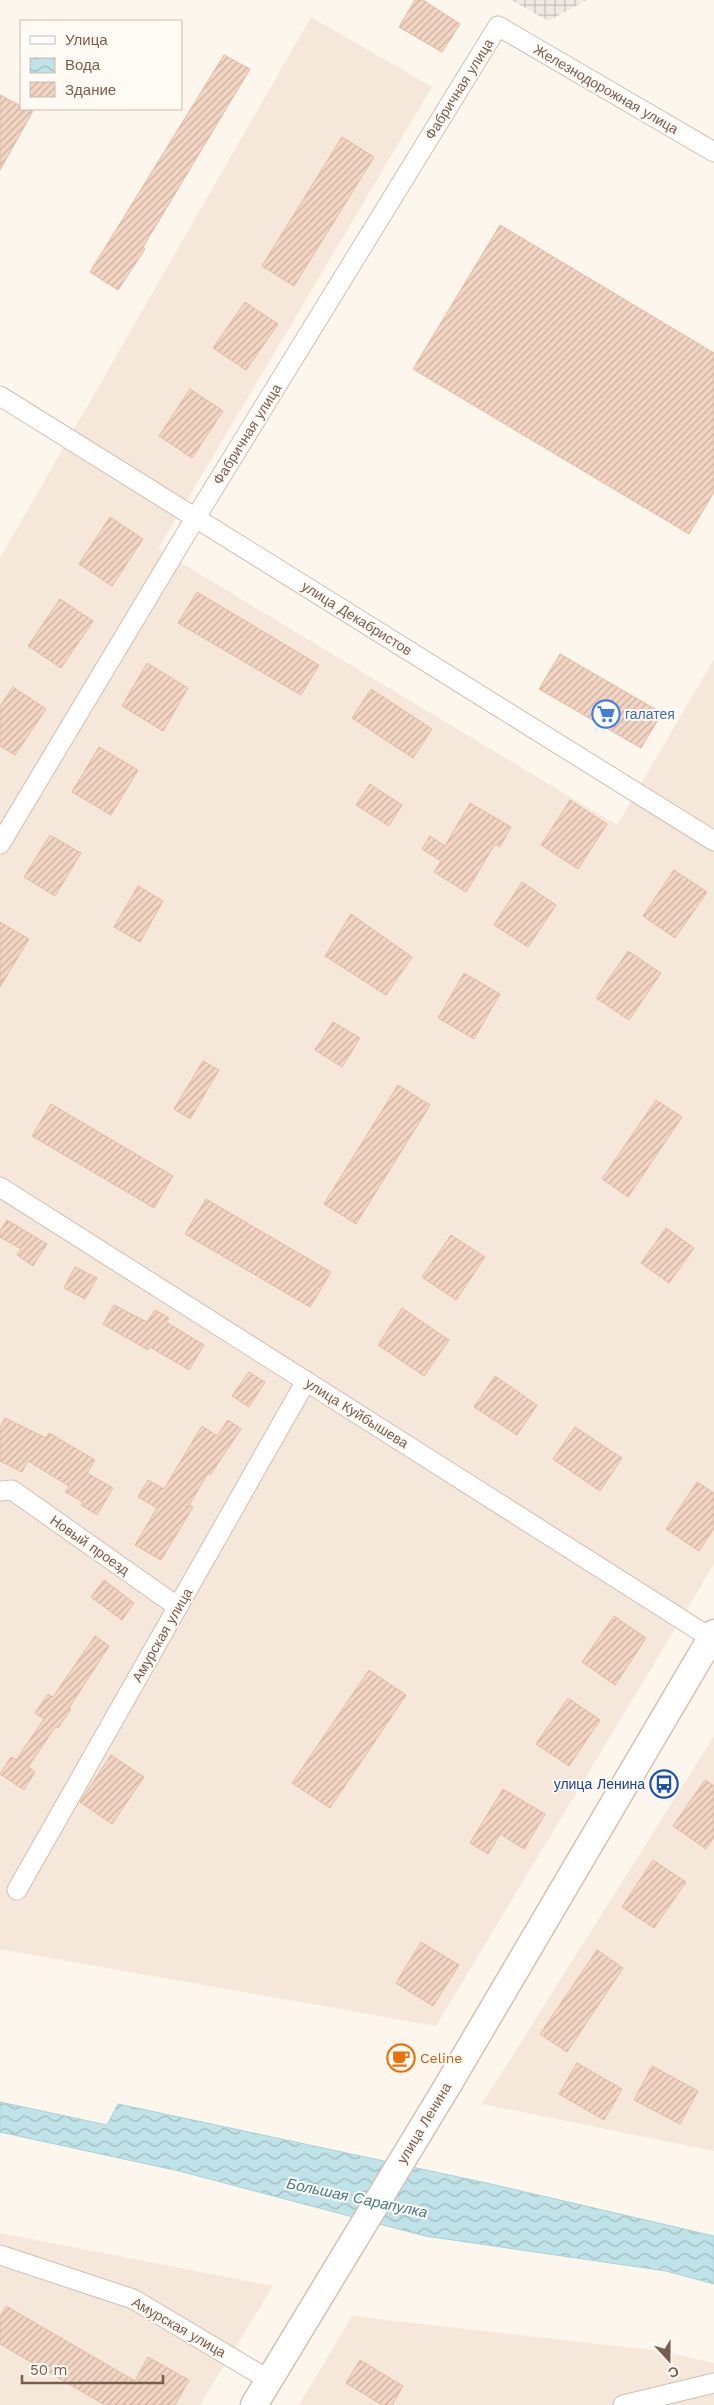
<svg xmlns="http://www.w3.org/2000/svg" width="714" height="2405" font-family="'Work Sans',sans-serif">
<defs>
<pattern id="industrial-grid" width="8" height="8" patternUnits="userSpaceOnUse" patternTransform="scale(1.25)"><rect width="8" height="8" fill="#efe9e4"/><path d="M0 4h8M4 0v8" fill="none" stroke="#c7c0bb"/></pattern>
<pattern id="water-waves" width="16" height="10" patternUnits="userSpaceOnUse" patternTransform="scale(1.25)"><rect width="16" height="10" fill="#bfe3e8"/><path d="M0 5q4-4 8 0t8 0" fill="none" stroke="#a0bbbe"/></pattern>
<pattern id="building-hatch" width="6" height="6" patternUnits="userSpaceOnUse" patternTransform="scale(1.25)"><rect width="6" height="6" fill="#f3d5c3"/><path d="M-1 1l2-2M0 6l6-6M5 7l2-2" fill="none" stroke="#cab0a1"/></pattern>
</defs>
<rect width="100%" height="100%" fill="#fdf6ec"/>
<g fill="#f5e8da">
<polygon points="311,17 432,87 158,549 617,825 714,659 714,1564 436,2026 0,1949 0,558"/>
<polygon points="714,1736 714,2151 482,2104"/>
<polygon points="0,2233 273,2286 200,2405 0,2405"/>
<polygon points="352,2316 661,2351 714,2363 714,2405 299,2405"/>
</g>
<polygon fill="url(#industrial-grid)" points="511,0 587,0 548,21"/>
<polygon fill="url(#water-waves)" stroke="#a5d3da" points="0,2102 107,2125 118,2104 491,2184 714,2236 714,2284 666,2271 425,2236 179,2171 0,2132"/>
<g fill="url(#building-hatch)" stroke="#e6bba3">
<polygon points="415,0 423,0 460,24 442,52 399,27"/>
<polygon points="224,55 250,69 143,247 145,249 118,290 90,272"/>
<polygon points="0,95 21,106 21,109 33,111 0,170"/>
<polygon points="342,137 374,157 294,286 262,266"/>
<polygon points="500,225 714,353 714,492 689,534 413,369"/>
<polygon points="245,302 278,324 246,370 213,348"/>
<polygon points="190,389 223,411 192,458 159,436"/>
<polygon points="110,517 143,539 112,586 79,564"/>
<polygon points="197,592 319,665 301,695 178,623"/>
<polygon points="60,599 93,621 61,668 28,646"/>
<polygon points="560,654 662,713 641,748 539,689"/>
<polygon points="147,663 188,688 163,731 122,706"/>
<polygon points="13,687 46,709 15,755 0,746 0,706"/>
<polygon points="371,689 432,729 413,758 352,718"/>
<polygon points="99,747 138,770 111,815 72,792"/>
<polygon points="370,784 402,805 389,826 356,805"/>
<polygon points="570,800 607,824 578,869 541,845"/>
<polygon points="470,803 511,827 500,847 495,844 466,892 434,872 441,861 422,849 430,836 445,846"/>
<polygon points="50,835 81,853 55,896 24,877"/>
<polygon points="674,870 707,892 675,938 643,916"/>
<polygon points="522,882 556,905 528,947 494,925"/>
<polygon points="138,886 163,901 140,942 114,927"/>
<polygon points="351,914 412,957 386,995 325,956"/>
<polygon points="0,922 29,939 0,987"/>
<polygon points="628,951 661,973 629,1020 596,998"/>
<polygon points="464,973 500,994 474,1039 438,1018"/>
<polygon points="333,1022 360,1038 342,1067 315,1050"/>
<polygon points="203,1061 219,1070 190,1119 174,1109"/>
<polygon points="398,1085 430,1105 356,1224 324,1204"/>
<polygon points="656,1100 682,1117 628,1197 602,1179"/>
<polygon points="51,1104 173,1176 154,1208 32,1136"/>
<polygon points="206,1199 331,1272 310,1307 185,1234"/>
<polygon points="7,1220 47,1244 33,1266 17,1255 21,1249 0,1237 0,1231"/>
<polygon points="666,1228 694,1248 669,1283 641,1263"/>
<polygon points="451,1235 485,1257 456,1300 422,1277"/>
<polygon points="75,1267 97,1278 85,1299 64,1288"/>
<polygon points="114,1305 147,1322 155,1310 169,1318 166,1322 204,1345 189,1370 150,1347 148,1350 103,1324"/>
<polygon points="402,1308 449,1340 424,1376 378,1345"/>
<polygon points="249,1372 265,1382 249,1407 232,1396"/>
<polygon points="495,1376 537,1405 517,1435 474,1407"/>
<polygon points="5,1418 46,1438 49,1433 95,1460 87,1473 113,1488 97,1515 81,1505 83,1502 65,1492 69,1486 28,1461 22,1472 0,1461 0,1428"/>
<polygon points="228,1420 241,1429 210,1475 208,1473 189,1505 193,1507 161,1560 135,1545 157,1508 138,1497 148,1480 164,1489 202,1426 217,1436"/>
<polygon points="575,1427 622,1458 600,1491 553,1459"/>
<polygon points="697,1482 714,1493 714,1528 699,1551 666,1529"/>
<polygon points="104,1580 134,1603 122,1620 91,1597"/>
<polygon points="614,1616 646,1638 615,1685 582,1662"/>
<polygon points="95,1636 109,1646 69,1708 71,1709 58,1728 56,1726 28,1767 35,1772 24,1790 0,1774 11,1757 16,1760 44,1719 35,1713 48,1694 53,1697"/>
<polygon points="369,1670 406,1695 330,1808 292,1783"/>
<polygon points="568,1698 600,1720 569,1766 536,1744"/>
<polygon points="111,1755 144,1777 112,1824 80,1802"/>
<polygon points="705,1780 714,1786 714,1837 706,1849 673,1826"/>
<polygon points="503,1789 545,1814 524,1849 500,1834 488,1854 470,1843"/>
<polygon points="653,1860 686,1882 654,1928 622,1907"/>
<polygon points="421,1942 459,1965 433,2006 396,1983"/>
<polygon points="597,1950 623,1968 567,2052 540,2034"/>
<polygon points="577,2063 622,2089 604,2120 559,2094"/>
<polygon points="652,2066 698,2091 680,2124 634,2100"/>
<polygon points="6,2306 135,2381 148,2357 189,2380 175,2405 105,2405 0,2344 0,2317"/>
<polygon points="360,2360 403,2386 392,2405 382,2405 346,2383"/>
</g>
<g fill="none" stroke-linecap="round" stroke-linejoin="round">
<g stroke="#d1beb0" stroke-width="21">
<g id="street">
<polyline points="0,396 714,841"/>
<polyline points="0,844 196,517 498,26 714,152"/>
<polyline points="0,1187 714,1640"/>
<polyline points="0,1491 12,1490 178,1607"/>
<polyline points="17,1890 306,1381"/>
<polyline points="0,2255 133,2299 269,2380"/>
<polyline points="623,2405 714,2383"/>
</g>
</g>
<g stroke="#d6c0b0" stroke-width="29">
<polyline id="secondary" points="254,2405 448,2085 714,1633"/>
</g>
<use href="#street" stroke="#fff" stroke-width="19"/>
<use href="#secondary" stroke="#fff" stroke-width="26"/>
</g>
<defs>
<g id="supermarket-ring" transform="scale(1.4375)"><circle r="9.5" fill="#fffaf3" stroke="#3f7fe0" stroke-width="1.5"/><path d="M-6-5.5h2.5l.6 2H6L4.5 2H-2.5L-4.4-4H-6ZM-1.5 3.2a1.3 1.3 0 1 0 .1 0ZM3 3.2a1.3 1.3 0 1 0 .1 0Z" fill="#3f7fe0"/></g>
<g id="bus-ring" transform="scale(1.4375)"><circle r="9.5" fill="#fffaf3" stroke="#1a4fb4" stroke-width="1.5"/><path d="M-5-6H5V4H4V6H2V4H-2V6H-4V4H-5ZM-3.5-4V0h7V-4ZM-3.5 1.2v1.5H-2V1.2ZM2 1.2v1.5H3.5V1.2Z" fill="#1a4fb4"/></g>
<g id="cafe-ring" transform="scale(1.4375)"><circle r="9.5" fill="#fffaf3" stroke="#e8710a" stroke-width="1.5"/><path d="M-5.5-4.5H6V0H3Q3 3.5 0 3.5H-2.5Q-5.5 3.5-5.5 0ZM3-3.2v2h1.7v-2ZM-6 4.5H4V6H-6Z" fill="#e8710a"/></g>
</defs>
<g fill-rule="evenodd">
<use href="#supermarket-ring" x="606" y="714"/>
<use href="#bus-ring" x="664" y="1784"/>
<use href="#cafe-ring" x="401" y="2058"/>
</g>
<g text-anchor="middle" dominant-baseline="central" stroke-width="4" stroke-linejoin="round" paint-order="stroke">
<g font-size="14" fill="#7a5c4d" stroke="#fffaf3">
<text transform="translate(459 89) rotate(-58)">Фабричная улица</text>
<text transform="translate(606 89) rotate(30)">Железнодорожная улица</text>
<text transform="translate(247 434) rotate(-58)">Фабричная улица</text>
<text transform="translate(357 618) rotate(32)">улица Декабристов</text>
<text transform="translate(357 1413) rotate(32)">улица Куйбышева</text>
<text transform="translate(90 1545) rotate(35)">Новый проезд</text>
<text transform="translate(162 1635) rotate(-60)">Амурская улица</text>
<text transform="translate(424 2123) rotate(-59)">улица Ленина</text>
<text transform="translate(179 2327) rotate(30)">Амурская улица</text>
</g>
<g font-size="14" fill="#366cbe" stroke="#fffaf3" text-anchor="start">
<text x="625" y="714">галатея</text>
</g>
<g font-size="14" fill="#164399" stroke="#fffaf3" text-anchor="end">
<text x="645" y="1784">улица Ленина</text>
</g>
<g font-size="14" fill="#c56008" stroke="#fffaf3" text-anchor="start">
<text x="420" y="2058">Celine</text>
</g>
<g font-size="15" font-style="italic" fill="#437c86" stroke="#fffaf3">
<text transform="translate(357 2198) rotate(12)">Большая Сарапулка</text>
</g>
</g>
<rect x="20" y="20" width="162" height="90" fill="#fffaf3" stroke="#cabbb1"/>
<rect x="30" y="36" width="25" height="8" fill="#ffffff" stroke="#cabbb1"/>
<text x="65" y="45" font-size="15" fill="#7a5c4d">Улица</text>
<rect x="30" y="58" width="25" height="15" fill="url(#water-waves)" stroke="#cabbb1"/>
<text x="65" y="70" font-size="15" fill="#7a5c4d">Вода</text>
<rect x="30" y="82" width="25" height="15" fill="url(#building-hatch)" stroke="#cabbb1"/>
<text x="65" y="95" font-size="15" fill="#7a5c4d">Здание</text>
<g transform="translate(669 2360) rotate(159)" stroke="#fffaf3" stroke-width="4" paint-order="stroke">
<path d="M0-4L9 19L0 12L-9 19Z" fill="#7a5c4d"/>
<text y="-8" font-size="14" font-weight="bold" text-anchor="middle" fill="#7a5c4d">С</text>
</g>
<path d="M22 2375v8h141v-8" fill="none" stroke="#7a5c4d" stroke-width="2.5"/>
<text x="30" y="2375" font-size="15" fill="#7a5c4d" stroke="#fffaf3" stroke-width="4" paint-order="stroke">50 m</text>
</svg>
